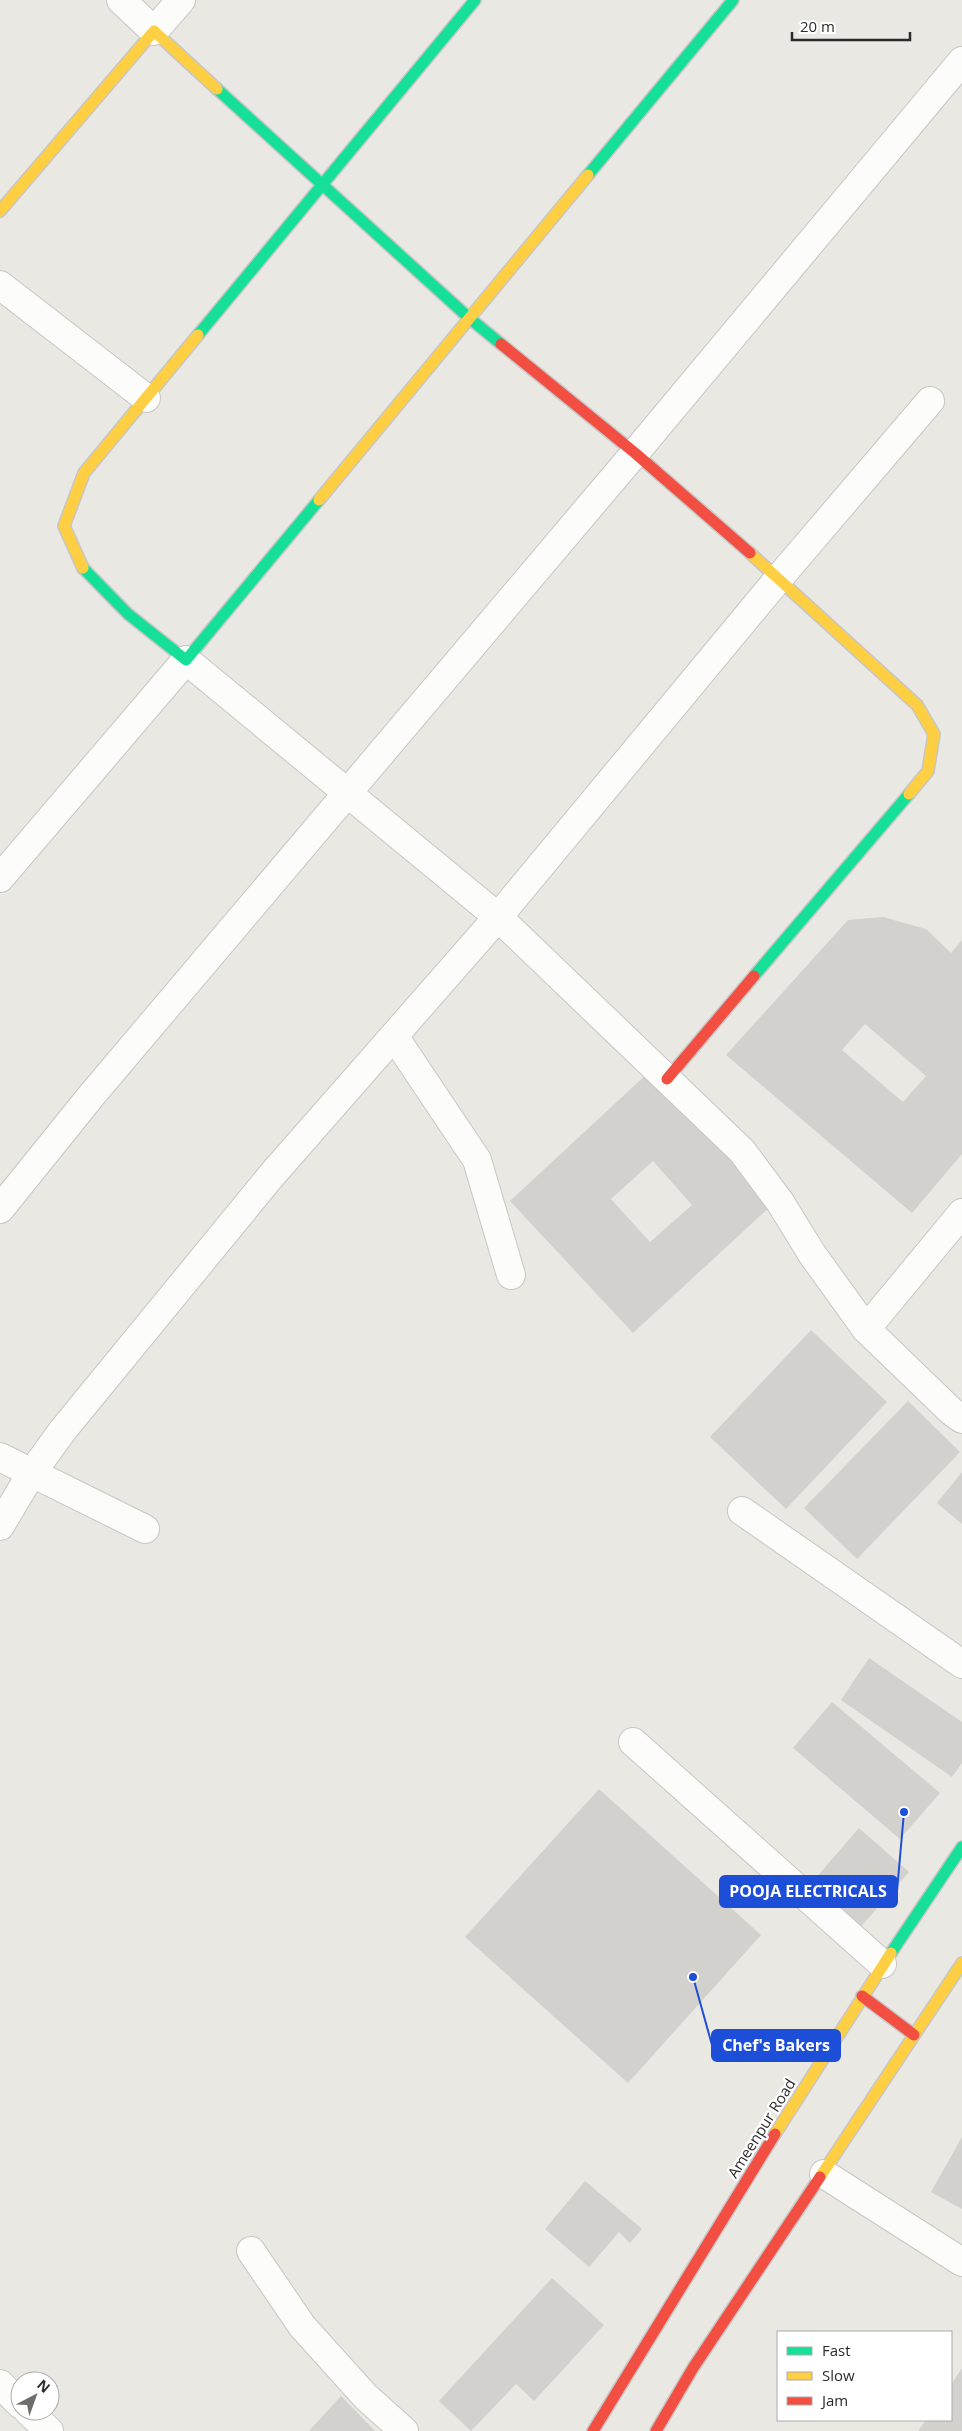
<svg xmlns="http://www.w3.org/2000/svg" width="962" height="2431" font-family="'Open Sans',sans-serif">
<rect width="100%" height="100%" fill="#e9e8e2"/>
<g fill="#d2d1cd" fill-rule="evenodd">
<path d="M883 917 926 929 951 953 962 940V1154L912 1213 726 1055 848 920ZM865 1024 926 1076 903 1102 842 1050Z"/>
<path d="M649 1072 772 1205 633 1333 510 1201ZM653 1161 692 1205 650 1242 611 1199Z"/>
<polygon points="811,1330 887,1402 786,1509 710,1437"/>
<polygon points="908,1401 960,1452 857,1559 804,1508"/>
<polygon points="962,1472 962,1524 937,1503"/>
<polygon points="869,1658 962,1722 962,1763 952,1777 841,1700"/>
<polygon points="832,1702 940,1793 900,1839 793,1748"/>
<polygon points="599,1789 761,1935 628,2083 465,1937"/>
<polygon points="859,1828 909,1872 858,1930 808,1887"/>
<polygon points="962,2137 962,2209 931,2192"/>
<polygon points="585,2181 642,2229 630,2243 619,2232 589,2267 545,2229"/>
<polygon points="552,2278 604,2325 534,2401 516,2384 471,2431 439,2401"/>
<polygon points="962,2368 962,2431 918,2431 926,2420 951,2420 951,2385"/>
<polygon points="341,2396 375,2431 309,2431"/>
</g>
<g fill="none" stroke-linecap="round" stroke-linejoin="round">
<g stroke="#c7c6c6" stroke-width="30">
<g id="street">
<polyline points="121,0 154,31 181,0"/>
<polyline points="0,285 146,398"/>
<polyline points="0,878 186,660 498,917 742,1151 780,1202 812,1254 866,1329 951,1411 962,1419"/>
<polyline points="394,1036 477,1160 511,1275"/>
<polyline points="0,1209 91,1096 635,453 962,61"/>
<polyline points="866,1329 962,1213"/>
<polyline points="0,1457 145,1529"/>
<polyline points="742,1511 962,1664"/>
<polyline points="0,1526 31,1474 63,1430 271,1176 498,917 779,578 930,401"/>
<polyline points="633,1742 882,1964"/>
<polyline points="824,2174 962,2262"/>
<polyline points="251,2251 302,2326 366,2397 404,2431"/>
<polyline points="0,2384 20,2404"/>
<polyline points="28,2411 49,2431"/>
</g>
</g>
<g stroke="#c7c6c6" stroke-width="14">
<g id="fast">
<polyline points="217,89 468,317 501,344"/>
<polyline points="588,175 733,0"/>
<polyline points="198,335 475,0"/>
<polyline points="83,568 128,614 186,660 319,500"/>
<polyline points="754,976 909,794"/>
<polyline points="891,1953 962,1847"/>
</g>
</g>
<g stroke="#c7c6c6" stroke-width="14">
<g id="slow">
<polyline points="0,211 154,31 217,89"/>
<polyline points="319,500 588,175"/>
<polyline points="750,553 917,705 934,734 928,771 909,794"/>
<polyline points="83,568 64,526 84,473 198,335"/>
<polyline points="775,2134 891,1953"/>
<polyline points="820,2177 962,1963"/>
</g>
</g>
<g stroke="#c7c6c6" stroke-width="14">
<g id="jam">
<polyline points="501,344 635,453 750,553"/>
<polyline points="667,1079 754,976"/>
<polyline points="862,1996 914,2035"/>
<polyline points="593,2431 775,2134"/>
<polyline points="656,2431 693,2368 820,2177"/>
</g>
</g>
<use href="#street" stroke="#fcfcfb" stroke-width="28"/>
<use href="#fast" stroke="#16e098" stroke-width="11"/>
<use href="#slow" stroke="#ffcf43" stroke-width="11"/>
<use href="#jam" stroke="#f24e42" stroke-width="11"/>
</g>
<g text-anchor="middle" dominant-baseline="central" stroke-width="4.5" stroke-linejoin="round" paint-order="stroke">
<g font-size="15" fill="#2b2b2b" stroke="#fff">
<text transform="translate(761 2128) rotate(-58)">Ameenpur Road</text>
</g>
</g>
<path fill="none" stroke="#1d4ed8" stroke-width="2" d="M904 1812L897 1891M693 1977L712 2045"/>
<g fill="#1d4ed8" stroke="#fff" stroke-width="2">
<circle cx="904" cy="1812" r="5"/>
<circle cx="693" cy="1977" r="5"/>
</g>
<g fill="#1d4ed8" stroke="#1d4ed8" stroke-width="2">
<rect x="720" y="1876" width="177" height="31" rx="5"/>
<rect x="712" y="2030" width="128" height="31" rx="5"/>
</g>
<g font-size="16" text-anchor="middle" font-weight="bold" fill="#fff">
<text x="808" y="1897">POOJA ELECTRICALS</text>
<text x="776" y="2051">Chef's Bakers</text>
</g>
<rect x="777" y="2331" width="175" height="90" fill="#ffffff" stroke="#aaaaaa"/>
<rect x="787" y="2347" width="25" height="8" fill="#16e098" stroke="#aaaaaa"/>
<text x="822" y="2356" font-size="15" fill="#2b2b2b">Fast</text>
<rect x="787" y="2372" width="25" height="8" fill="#ffcf43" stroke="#aaaaaa"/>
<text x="822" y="2381" font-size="15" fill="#2b2b2b">Slow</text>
<rect x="787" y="2397" width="25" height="8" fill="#f24e42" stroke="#aaaaaa"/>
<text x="822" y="2406" font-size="15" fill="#2b2b2b">Jam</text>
<g transform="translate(35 2396) rotate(41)"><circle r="24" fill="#ffffff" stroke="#aaaaaa"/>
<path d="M0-4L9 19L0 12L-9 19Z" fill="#6e6d6b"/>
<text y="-8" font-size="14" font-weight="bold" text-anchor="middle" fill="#2b2b2b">N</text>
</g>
<path d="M792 32v8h118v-8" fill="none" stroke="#2b2b2b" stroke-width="2.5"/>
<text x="800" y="32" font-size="15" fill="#2b2b2b" stroke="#ffffff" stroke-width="4" paint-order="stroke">20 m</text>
</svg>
